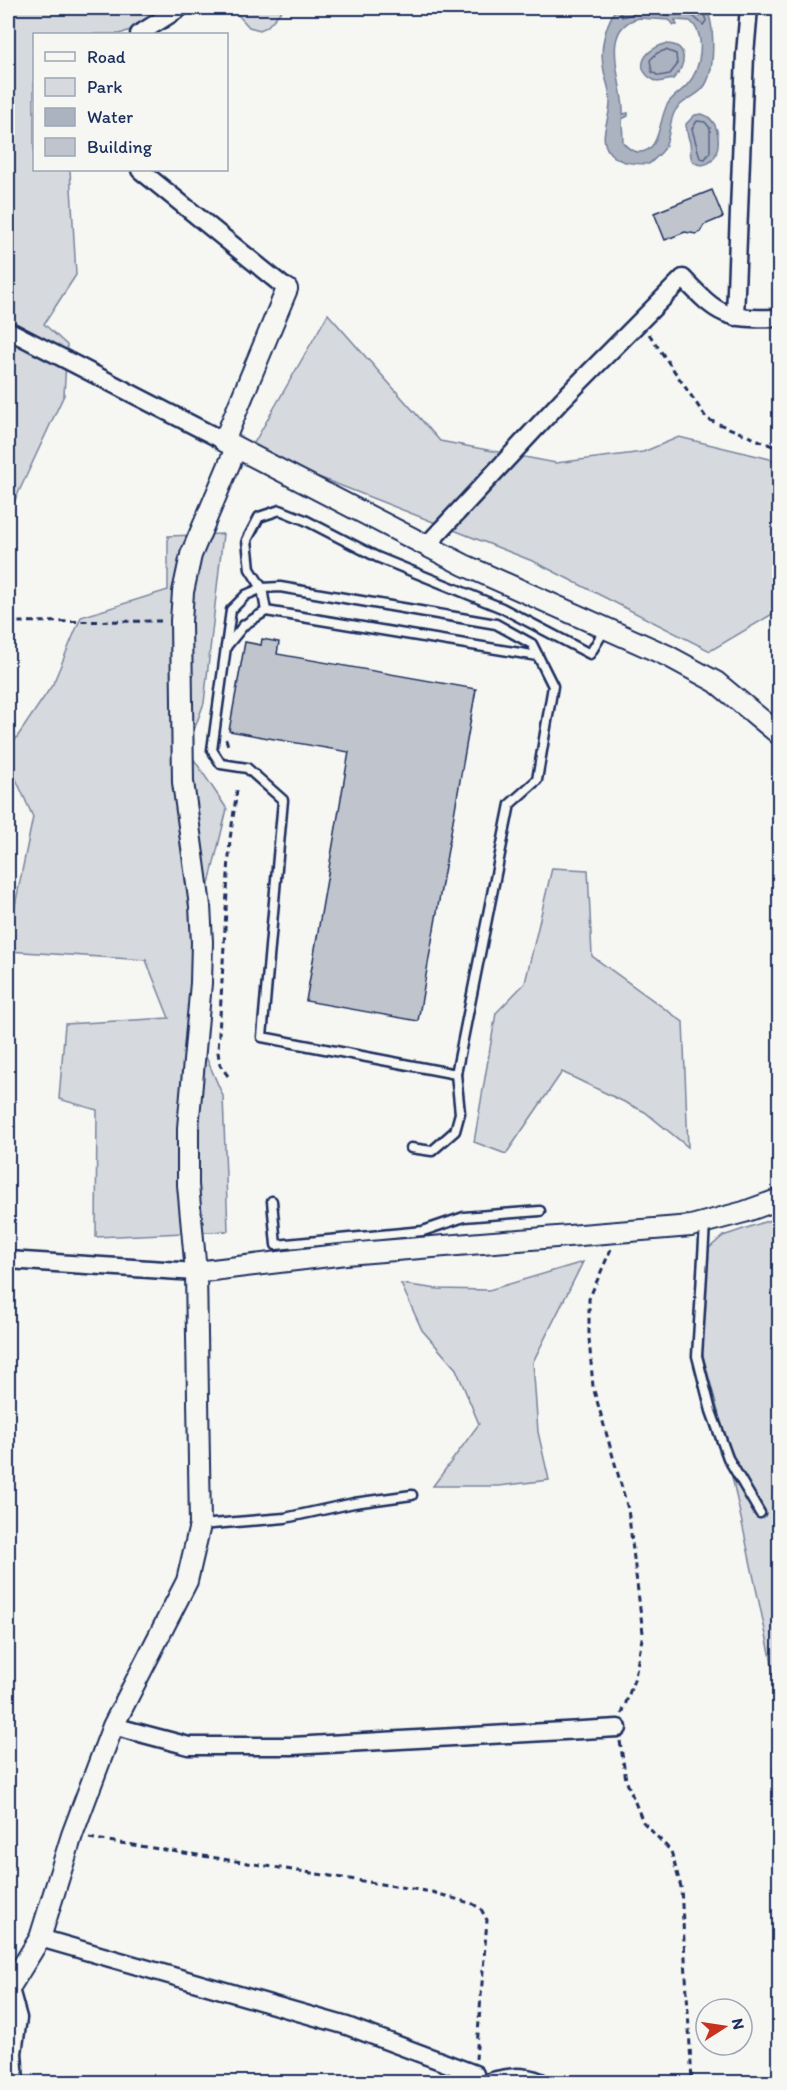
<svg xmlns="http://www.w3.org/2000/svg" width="787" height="2090" font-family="Itim,sans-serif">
<rect width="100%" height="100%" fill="#f6f6f2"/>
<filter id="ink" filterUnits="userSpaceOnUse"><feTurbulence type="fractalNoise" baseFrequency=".0167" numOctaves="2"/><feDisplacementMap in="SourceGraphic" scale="12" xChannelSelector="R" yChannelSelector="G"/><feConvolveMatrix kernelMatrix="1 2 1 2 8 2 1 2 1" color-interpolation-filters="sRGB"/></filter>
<g filter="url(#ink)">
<g fill="#d6d9dd" stroke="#78849e" stroke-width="1.5">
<polygon points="8,8 170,8 140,26 120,34 34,34 34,170 70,170 76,275 44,324 67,345 64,395 8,515"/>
<polygon points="242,8 284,8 267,27 260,30 249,27 238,15"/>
<polygon points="328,314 440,441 556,463 643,452 679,437 770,459 779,466 779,610 710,651 535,562 250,450"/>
<polygon points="223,534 204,703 187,749 227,809 207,892 203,1050 223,1096 228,1231 96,1237 97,1110 59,1099 65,1024 169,1018 146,960 8,951 8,940 33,817 11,768 13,743 53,684 81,617 168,590 168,536"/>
<polygon points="552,868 588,870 592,956 683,1022 688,1147 645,1112 562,1072 506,1154 474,1142 496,1013 525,983"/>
<polygon points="779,1217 779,1772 773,1772 778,1709 771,1658 718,1411 702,1352 699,1257 723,1236"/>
<polygon points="583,1262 533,1362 538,1432 549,1480 499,1486 433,1486 479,1424 456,1369 422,1330 401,1284 438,1289 489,1290"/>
</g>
<g fill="#abb2c0" stroke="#717e99" stroke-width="1.5" fill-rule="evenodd">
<path d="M616 8H706C715 24 716 73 703 88 695 98 681 100 675 111 669 122 670 136 665 147 662 154 654 159 649 164 635 164 620 164 610 153 597 138 610 120 610 103 611 92 606 82 604 71 599 49 605 27 616 8ZM639 18 669 20 674 25H677L675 20 690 21C707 35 701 70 687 85 680 93 672 96 667 105 659 119 660 154 638 152 631 151 627 148 623 142L622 119 628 116V113L623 114C625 86 596 28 639 18Z"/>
<path d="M665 44C690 44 686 66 673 79L658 82C632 72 642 50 665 44Z"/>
<path d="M702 114C718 119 721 139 716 154 712 165 696 170 691 157 690 152 691 147 690 143 688 136 686 131 686 124L695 115Z"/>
</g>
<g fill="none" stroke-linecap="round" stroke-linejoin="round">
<g stroke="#556385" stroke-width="1.5">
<polyline points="621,8 620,14 622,17 639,12 672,15 684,14 693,16 703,25 706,21 702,8"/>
<polygon points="666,50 676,54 677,65 670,74 659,76 652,72 650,60 657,53"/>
<polygon points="697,121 705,122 710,128 710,152 705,159 700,158 692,129"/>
</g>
</g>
<g fill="#c0c4cd" stroke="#1b2f5e" stroke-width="1.5">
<polygon points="712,190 723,217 704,225 700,232 696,234 685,232 665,240 654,213"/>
<polygon points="262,639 279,642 277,654 476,689 418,1021 306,1001 349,752 229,731 245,642 261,645"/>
</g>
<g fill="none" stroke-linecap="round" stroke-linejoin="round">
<g stroke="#1b2f5e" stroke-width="13">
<g id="service">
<polyline points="266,611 262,588 246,595 231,610 212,750 221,764 247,768 283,800 262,1037 456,1074 510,804 537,780 553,686 532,644 496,624 280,587 262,588 250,569 247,540 259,517 280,510 305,520 377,557 502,608 590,654 605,629"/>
<polyline points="226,647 244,625 266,611 538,656"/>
<polyline points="411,1148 432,1151 455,1131 460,1113 456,1074"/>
<polyline points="272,1201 276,1245 423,1231 464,1217 540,1211"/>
<polyline points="705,1224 697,1356 711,1411 728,1458 760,1513"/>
<polyline points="200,1525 285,1518 354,1503 412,1495"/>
</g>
</g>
<g stroke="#1b2f5e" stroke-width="21">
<g id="minor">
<polyline points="139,34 180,8"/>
<polyline points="140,170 287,289"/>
<polyline points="735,317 745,54 749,8"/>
<polyline points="8,330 224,441"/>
<path d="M426 546 562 400 683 278C720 317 725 319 780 318"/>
<polyline points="8,1260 196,1272"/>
<polyline points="113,1726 189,1746 292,1746 618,1728"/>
<polyline points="40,1938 347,2026 475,2074 477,2082"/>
<polyline points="10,1989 18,2018 13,2053 15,2082"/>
<path d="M489 2082C509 2076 522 2075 541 2082"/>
</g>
</g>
<g stroke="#1b2f5e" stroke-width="24">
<g id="tertiary">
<polyline points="287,289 224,441 464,565 668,656 716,682 780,735"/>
<polyline points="196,1272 346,1254 691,1226 744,1212 780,1199"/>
<polyline points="8,1990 40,1938 72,1835 113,1726 187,1581 200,1525 196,1272 188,1185 188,1128 201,983 202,942 200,906 183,782 181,621 183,592 191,555 236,448"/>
</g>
</g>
<g stroke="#1b2f5e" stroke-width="3" stroke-dasharray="6 4.5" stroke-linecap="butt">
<polyline points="649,334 707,419 780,449"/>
<polyline points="8,622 164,621"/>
<polyline points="226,739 229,749"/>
<polyline points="228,1076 220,1065 218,1052 230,839 237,790"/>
<polyline points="611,1249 589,1299 589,1338 593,1387 628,1509 643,1633 635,1677 622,1714"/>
<polyline points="620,1741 626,1780 643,1822 671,1851 681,1887 692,2082"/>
<polyline points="89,1838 432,1892 473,1904 481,1909 487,1920 476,2059"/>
</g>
<use href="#service" stroke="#f6f6f2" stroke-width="8"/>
<use href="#minor" stroke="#f6f6f2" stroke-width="16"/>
<use href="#tertiary" stroke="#f6f6f2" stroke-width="20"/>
</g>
</g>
<rect width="787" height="2090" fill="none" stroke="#f6f6f2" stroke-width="30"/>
<rect x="15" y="15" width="757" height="2060" fill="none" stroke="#1b2f5e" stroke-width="2" filter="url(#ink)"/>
<rect x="33" y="33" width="195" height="138" fill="#f6f6f2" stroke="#9ea6b7" stroke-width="1.5"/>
<rect x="45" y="52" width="30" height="9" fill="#f6f6f2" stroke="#9ea6b7" stroke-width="1.5"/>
<text x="87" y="63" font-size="18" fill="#1b2f5e">Road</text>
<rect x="45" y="78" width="30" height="18" fill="#d6d9dd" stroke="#9ea6b7" stroke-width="1.5"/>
<text x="87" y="93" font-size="18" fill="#1b2f5e">Park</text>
<rect x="45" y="108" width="30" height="18" fill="#abb2c0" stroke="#9ea6b7" stroke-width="1.5"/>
<text x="87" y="123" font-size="18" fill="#1b2f5e">Water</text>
<rect x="45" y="138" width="30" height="18" fill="#c0c4cd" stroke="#9ea6b7" stroke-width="1.5"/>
<text x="87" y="153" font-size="18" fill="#1b2f5e">Building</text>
<g transform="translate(724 2027) rotate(78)"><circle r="28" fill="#f6f6f2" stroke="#9ea6b7" stroke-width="1.5"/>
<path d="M0-4.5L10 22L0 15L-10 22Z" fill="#c8321e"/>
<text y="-9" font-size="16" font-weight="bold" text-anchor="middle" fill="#1b2f5e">N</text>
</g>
</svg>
